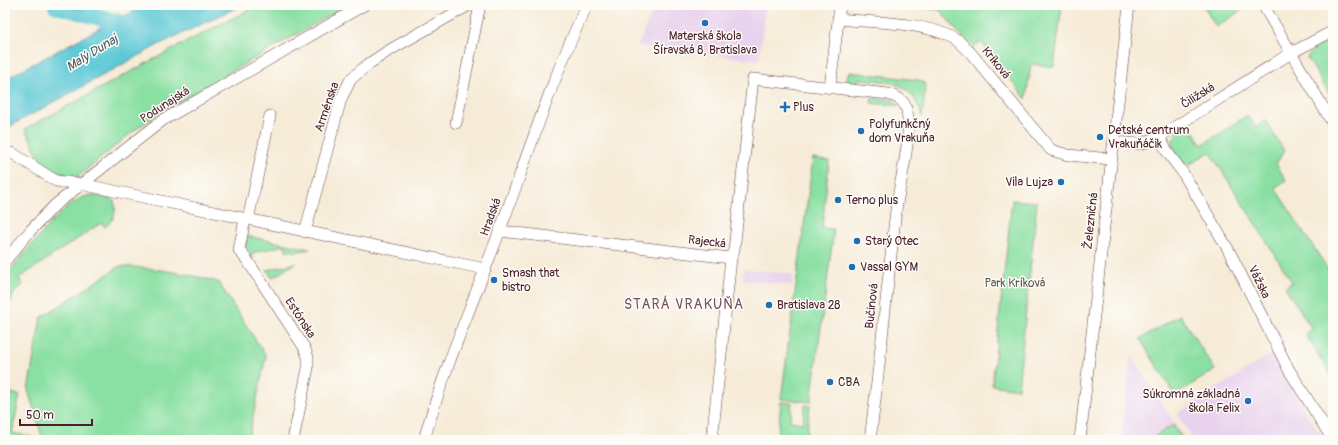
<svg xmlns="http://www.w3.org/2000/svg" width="1338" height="445" font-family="Pangolin,sans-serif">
<rect width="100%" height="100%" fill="#fdfcf7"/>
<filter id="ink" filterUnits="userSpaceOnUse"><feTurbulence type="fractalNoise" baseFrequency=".025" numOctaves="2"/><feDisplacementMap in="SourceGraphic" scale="8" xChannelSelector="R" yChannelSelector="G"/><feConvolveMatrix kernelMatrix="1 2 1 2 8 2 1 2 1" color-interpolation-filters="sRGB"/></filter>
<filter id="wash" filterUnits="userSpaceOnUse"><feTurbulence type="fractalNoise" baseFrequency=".012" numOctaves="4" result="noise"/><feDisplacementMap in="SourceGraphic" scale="16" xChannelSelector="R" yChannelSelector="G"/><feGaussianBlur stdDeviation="0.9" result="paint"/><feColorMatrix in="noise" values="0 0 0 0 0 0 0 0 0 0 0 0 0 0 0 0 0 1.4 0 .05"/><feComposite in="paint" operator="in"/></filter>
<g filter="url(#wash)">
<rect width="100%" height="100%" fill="#f6ebd7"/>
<g fill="#e9d2ed">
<polygon points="655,5 772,5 765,6 759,60 638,46"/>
<polygon points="744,269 793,274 792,285 743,280"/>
<polygon points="1273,353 1283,375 1324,440 1194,440 1177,414"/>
<polygon points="1131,354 1185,440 1121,440"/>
</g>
<g fill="#8ae0a3" stroke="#6a8067">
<path d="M258 5H348L166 109 136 129 79 176C40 173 41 159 25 129L171 50Z"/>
<polygon points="895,5 1062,5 1054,67 1031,64 1026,99 981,42 973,47 958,32 940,10"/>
<polygon points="1203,5 1239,5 1242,10 1216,27"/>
<polygon points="1333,41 1333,101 1307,57 1318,46"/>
<path d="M850 72 918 80 924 83 926 86 922 117C912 80 891 82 858 79L857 86 846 85 848 73Z"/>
<polygon points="872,98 893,100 900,106 871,103"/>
<path d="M1246 116 1251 119 1256 127 1266 121 1284 151 1276 164 1286 180 1275 188 1333 277V378L1305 334 1312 329 1285 287 1292 282 1210 152 1192 163 1184 164C1180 161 1178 157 1176 153 1167 140 1177 131 1188 123L1202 145Z"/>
<polygon points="813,158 829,161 822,228 834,229 811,402 781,399"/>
<path d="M91 195 112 199 114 201C117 212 114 220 105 227L101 223 19 278 23 285 14 293 9 305 5 304V278L18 261 53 220 71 204 81 198Z"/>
<polygon points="1012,200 1037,202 1018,389 992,385"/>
<path d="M247 236 310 249 294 252 293 250 287 252 285 245 252 253 253 259C246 253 244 244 247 236Z"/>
<polygon points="296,263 272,278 267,270"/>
<path d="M120 266C153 268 186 273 218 282L266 356 248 440H43L28 390 41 318Z"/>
<polygon points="1180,315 1215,370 1175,395 1140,339"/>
<polygon points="5,392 20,395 12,433 33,437 35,440 5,440"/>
<polygon points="781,402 792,403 790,421 803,423 805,405 810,406 806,440 777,440"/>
<polygon points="1173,425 1183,440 1152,440 1151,439"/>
</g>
<polygon fill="#5dc9d6" stroke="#547480" points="149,5 242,5 160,44 5,129 5,79 113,21"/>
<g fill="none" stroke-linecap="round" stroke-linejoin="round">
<polyline stroke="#5dc9d6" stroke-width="17" points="56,5 134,27"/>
</g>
</g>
<g filter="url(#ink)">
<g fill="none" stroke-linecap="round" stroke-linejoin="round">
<g stroke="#643e45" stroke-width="12">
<g id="minor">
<polyline points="1263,5 1333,124"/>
<path d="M838 19C875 23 920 21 954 38 960 41 965 48 970 52L1051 150 1068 155 1111 159"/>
<polyline points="830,87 840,5"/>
<polyline points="456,123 480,5"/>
<polyline points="1159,137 1168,153 1183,173 1228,249 1289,370 1333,440"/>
<polyline points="1114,142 1140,144 1159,137 1291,53 1333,31"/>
<polyline points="12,153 56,181 81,184 485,269"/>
<polyline points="245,219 239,250 247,260 304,347 308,357 308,368 293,440"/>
<polyline points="248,220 270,116"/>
<polyline points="500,231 731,258"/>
<polyline points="305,232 341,99 351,79 367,65 388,51 469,5"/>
<polyline points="5,261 31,230 55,205 163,120 364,5"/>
<path d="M424 440C444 368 474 300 500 230 528 155 552 78 587 5"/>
<path d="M712 440 731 258 734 250 753 79 888 94C897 97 905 100 907 111 912 139 900 181 896 210 887 287 880 364 870 440"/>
<polyline points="1080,440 1129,5"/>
</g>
</g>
<use href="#minor" stroke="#fff" stroke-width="11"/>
</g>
</g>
<g fill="#1f6fb2" stroke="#fdfcf7" stroke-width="1.5">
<circle cx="705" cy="23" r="4"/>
<path d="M783 101h4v4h4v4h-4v4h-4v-4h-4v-4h4z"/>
<circle cx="861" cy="131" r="4"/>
<circle cx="1100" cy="137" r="4"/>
<circle cx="1061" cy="182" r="4"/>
<circle cx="838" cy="200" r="4"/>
<circle cx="857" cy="241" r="4"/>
<circle cx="852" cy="267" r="4"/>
<circle cx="494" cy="280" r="4"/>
<circle cx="769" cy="305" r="4"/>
<circle cx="830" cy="382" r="4"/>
<circle cx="1248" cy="401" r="4"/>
</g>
<g text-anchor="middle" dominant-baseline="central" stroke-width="3" stroke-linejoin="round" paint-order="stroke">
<g font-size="12" fill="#4a1f2b" stroke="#fdfcf7" text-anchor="start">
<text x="705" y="36" text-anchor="middle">Materská škola<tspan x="705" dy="14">Šíravská 8, Bratislava</tspan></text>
<text x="793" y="107">Plus</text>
<text x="869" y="124">Polyfunkčný<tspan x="869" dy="14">dom Vrakuňa</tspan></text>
<text x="1108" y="130">Detské centrum<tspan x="1108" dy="14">Vrakuňáčik</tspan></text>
<text x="1053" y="182" text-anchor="end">Vila Lujza</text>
<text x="846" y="200">Terno plus</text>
<text x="865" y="241">Starý Otec</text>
<text x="860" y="267">Vassal GYM</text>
<text x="502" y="273">Smash that<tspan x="502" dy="14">bistro</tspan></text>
<text x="777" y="305">Bratislava 28</text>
<text x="838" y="382">CBA</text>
<text x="1240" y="394" text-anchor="end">Súkromná základná<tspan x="1240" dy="14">škola Felix</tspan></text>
</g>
<g font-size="12" fill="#4a1f2b" stroke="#fdfcf7">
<text transform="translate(996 63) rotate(51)">Kríková</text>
<text transform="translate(1198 96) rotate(-32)">Čiližská</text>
<text transform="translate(165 105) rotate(-33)">Podunajská</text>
<text transform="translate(327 107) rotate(-71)">Arménska</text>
<text transform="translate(491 217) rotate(-70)">Hradská</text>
<text transform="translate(1091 221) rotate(-84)">Železničná</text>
<text transform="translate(707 242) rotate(7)">Rajecká</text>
<text transform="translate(1259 282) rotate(64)">Vážska</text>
<text transform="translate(872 306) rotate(-84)">Bučinová</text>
<text transform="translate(300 318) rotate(57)">Estónska</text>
</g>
<g font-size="12" fill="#5d594f" stroke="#fdfcf7">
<text x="1015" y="283">Park Kríková</text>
</g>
<g font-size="13" font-style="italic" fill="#515a67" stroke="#fdfcf7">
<text transform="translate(92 53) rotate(-32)">Malý Dunaj</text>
</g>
<g font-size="14" letter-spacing="1" fill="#764d63" stroke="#fdfcf7">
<text x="684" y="304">STARÁ VRAKUŇA</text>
</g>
</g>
<rect width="1338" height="445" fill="none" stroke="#fdfcf7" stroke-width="20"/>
<path d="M20 419v6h72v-6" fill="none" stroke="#4a1f2b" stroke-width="2"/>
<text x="26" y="419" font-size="12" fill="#4a1f2b" stroke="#fdfcf7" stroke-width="3" paint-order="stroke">50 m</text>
</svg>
